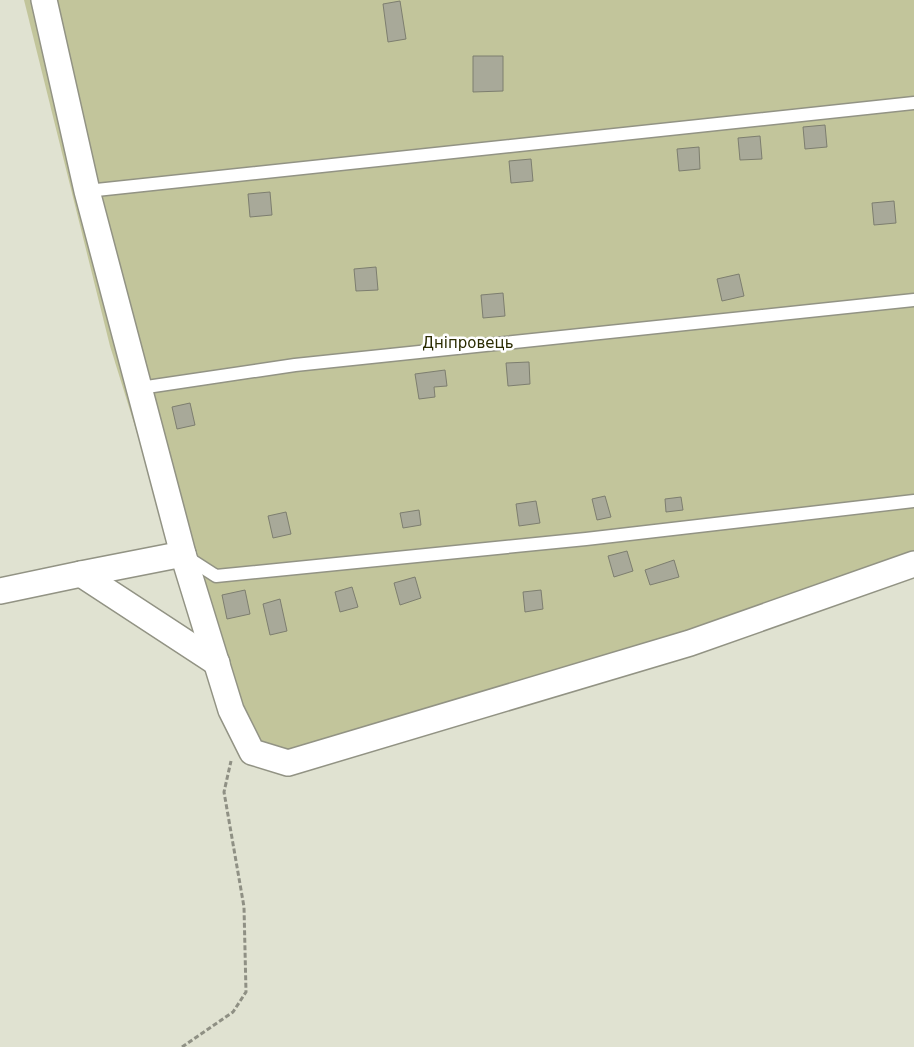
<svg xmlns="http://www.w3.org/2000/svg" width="914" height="1047" font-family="'DejaVu Sans',sans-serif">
<rect width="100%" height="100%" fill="#e0e2d1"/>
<polygon fill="#c2c59b" points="24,0 914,0 914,554 665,642 273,757 228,726 110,346"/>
<g fill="#a8a999" stroke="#7d7e6f">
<polygon points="400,1 406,39 388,42 383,4"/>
<polygon points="473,56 503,56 503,91 473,92"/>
<polygon points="825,125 827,147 805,149 803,127"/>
<polygon points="760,136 762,159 740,160 738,138"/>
<polygon points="699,147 700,169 679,171 677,149"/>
<polygon points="531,159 533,181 511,183 509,161"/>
<polygon points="270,192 272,215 250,217 248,194"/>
<polygon points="894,201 896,223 874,225 872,203"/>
<polygon points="376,267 378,290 356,291 354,269"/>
<polygon points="739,274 744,296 722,301 717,279"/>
<polygon points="503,293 505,316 483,318 481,295"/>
<polygon points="529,362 530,384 508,386 506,363"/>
<polygon points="445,370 447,386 434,387 435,397 419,399 415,374"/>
<polygon points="190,403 195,425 177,429 172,407"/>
<polygon points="605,496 611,517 597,520 592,499"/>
<polygon points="681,497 683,510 666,512 665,499"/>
<polygon points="536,501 540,523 519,526 516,504"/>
<polygon points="419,510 421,525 403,528 400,513"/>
<polygon points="286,512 291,534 273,538 268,516"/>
<polygon points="627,551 633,571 614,577 608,556"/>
<polygon points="674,560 679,577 650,585 645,570"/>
<polygon points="415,577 421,598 400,605 394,583"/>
<polygon points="352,587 358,607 340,612 335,592"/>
<polygon points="245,590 250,614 227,619 222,595"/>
<polygon points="541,590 543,609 525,612 523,592"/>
<polygon points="280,599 287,631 270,635 263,604"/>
</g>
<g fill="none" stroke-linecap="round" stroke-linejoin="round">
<g stroke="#929384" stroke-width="15">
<g id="service">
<polyline points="87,191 914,103"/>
<polyline points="140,388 295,365 914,300"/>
<polyline points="185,556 216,576 586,539 914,501"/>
</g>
</g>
<g stroke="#929384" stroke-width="28">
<g id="minor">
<polyline points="44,0 87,191 183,554 231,710 252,752 288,763 690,643 914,564"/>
<polyline points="81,574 217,663"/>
<polyline points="0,591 81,574 183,554"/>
</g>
</g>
<polyline stroke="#8f9084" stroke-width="3" stroke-dasharray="5 2.5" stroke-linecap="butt" points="182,1047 233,1012 246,992 244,907 224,792 231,761"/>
<use href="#service" stroke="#fff" stroke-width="12"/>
<use href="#minor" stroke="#fff" stroke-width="25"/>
</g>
<g text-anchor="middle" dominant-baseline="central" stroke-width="5" stroke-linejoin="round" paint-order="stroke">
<g font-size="15" fill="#2b2c02" stroke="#fff">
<text x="468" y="343">Дніпровець</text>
</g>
</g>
</svg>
